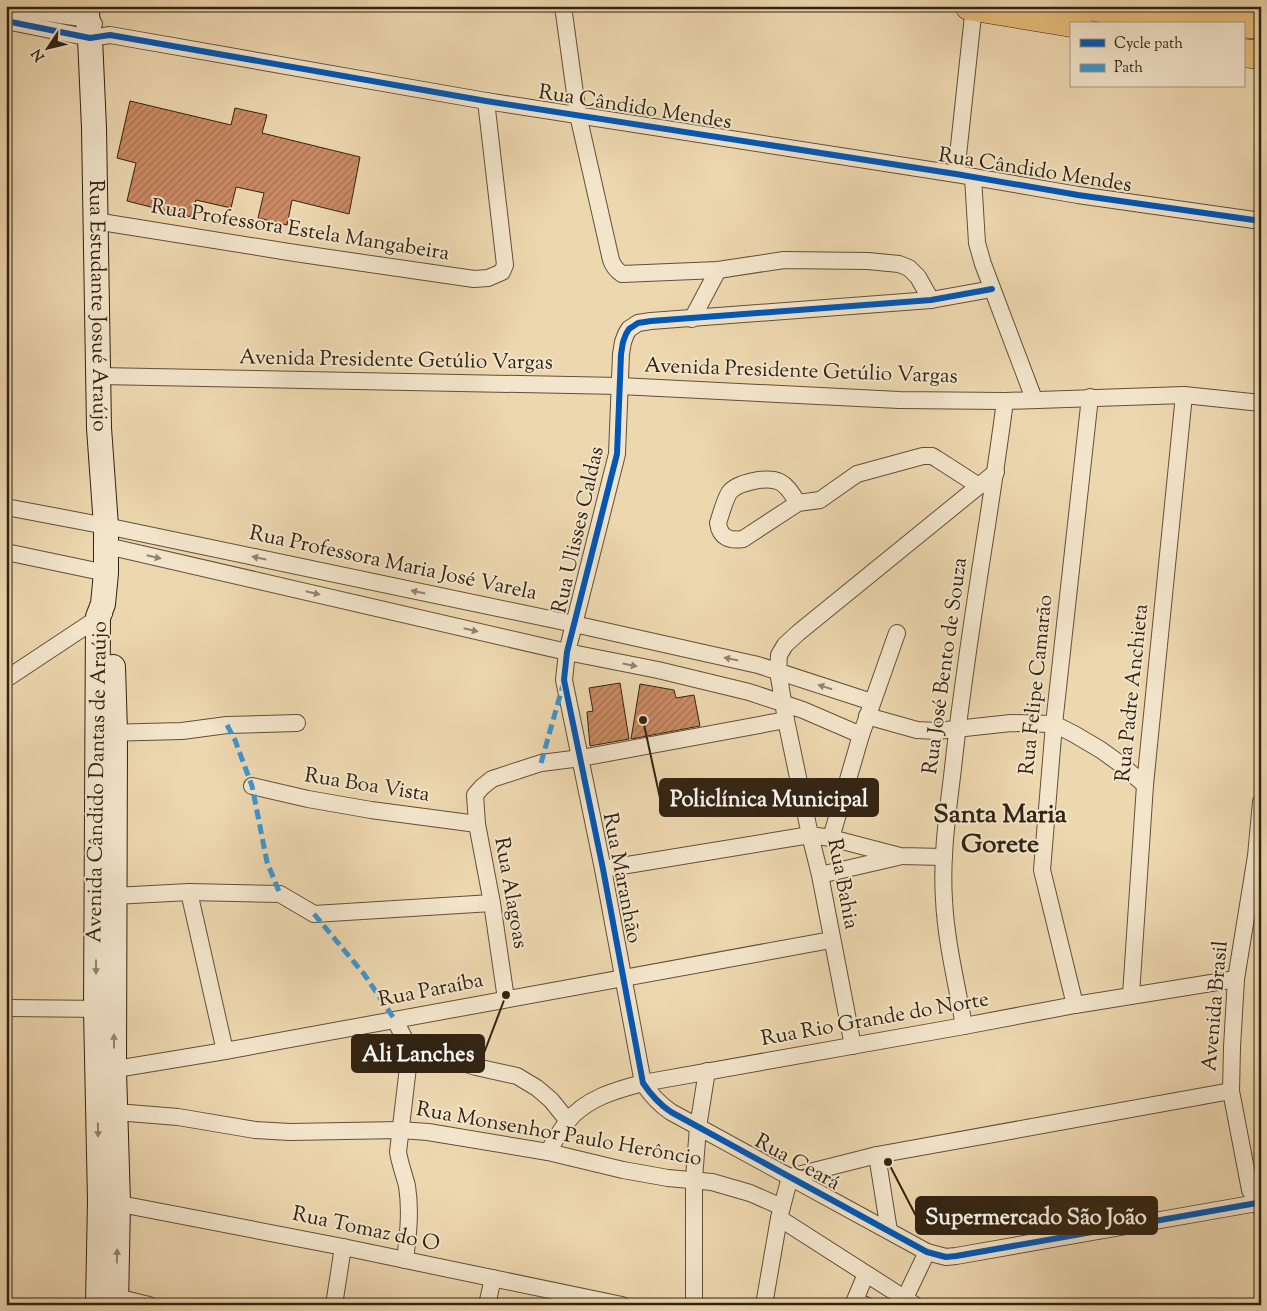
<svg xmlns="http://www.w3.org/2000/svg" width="1267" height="1311" font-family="'Sorts Mill Goudy',serif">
<defs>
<pattern id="building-hatch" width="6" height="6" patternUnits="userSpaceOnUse" patternTransform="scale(1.25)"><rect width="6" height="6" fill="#cc8b65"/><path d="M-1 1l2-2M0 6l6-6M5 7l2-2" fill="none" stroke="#a67152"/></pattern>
</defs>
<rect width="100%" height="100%" fill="#edd7af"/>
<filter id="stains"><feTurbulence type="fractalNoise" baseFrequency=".004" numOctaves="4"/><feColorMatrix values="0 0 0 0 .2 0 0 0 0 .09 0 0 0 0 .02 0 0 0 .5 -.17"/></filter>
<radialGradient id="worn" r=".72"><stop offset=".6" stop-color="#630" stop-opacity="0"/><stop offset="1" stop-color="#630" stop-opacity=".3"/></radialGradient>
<g fill="url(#building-hatch)" stroke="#312312">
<polygon points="130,101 231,125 235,108 267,115 262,133 360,157 349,214 292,200 287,225 258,218 264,193 236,187 231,208 196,200 191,217 127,201 136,163 117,158"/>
<polygon points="620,683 629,739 590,746 587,712 593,711 589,688"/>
<polygon points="640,684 674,690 676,698 694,695 700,726 631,739"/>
</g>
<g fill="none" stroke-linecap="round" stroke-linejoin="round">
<g stroke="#605039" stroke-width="18">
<g id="minor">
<path d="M563 6 578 115 611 260C613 266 616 270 622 274L718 270 784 260 868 261 899 264 909 268 918 277 931 300"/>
<polyline points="6,7 88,19 94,24"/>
<polyline points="6,21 90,38 110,35 486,101 956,174 1078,195 1261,221"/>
<polyline points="956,174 974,6"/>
<polyline points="973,177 977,243 983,264 1034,399"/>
<polyline points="95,221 295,253 474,279 488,278 502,272 505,265 486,101"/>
<path d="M992 289 931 300 651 321 638 323 629 329 626 334 623 342 621 354 617 454 567 652 564 680 603 869 643 1083C651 1095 659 1104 671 1112L927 1252 946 1257 956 1256 1257 1203"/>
<polyline points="692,319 718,270"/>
<polyline points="99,376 620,386 899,400 1005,401 1184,395 1261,403"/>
<path d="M798 503C793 496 788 486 780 482 768 476 737 482 729 493 724 502 721 514 718 523 720 538 730 541 743 539L798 503 820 500 857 474 923 456H932L937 459 979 486"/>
<polyline points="6,507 106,526 574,624 758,665 872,702"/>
<polyline points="107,546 567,652 658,670 749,692 803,710 861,735"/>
<polyline points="6,552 106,573"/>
<polyline points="6,679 104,614"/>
<polyline points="867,716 917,730 937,731 1011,723 1054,724 1074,734 1101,750 1119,763 1145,785"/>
<polyline points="104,733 182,731 227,725 297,723"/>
<polyline points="252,786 308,799 371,810 477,824"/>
<polyline points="1261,802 1256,856 1236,979 1232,1047 1231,1091 1250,1190 1261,1209"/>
<polyline points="831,838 861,735 897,633"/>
<polyline points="603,869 810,835 831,838 900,856 944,857"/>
<polyline points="820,875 898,857"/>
<polyline points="189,892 225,1051"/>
<polyline points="114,896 189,892 280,894 314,914 492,903"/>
<polyline points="1131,995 1145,785 1184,395"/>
<polyline points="506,999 492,903 477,824 475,795 482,787 492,779 541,763 581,758 786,720"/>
<polyline points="1075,1005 1042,870 1054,724 1090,397"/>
<polyline points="6,1008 106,1009"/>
<path d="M395 1020 408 1046V1067L398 1152C400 1164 404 1174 407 1186 411 1211 408 1236 405 1260"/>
<path d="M964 1026C957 985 946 942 944 900 941 856 948 811 953 768 966 645 989 524 1005 401"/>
<polyline points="408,1046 476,1067 517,1076 537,1088 551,1100 568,1121"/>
<polyline points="853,1046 820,875 810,835 786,720 778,671 779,655 785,645 798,633 996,472"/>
<polyline points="104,1071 225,1051 831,940"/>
<polyline points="116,1112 178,1117 255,1130 290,1132 400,1130 428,1132 548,1152 623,1170 668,1178 712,1182 750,1193 782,1207"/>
<path d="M548 1152C554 1142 560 1131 567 1122 586 1098 616 1090 643 1083L964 1026 1075 1005 1236 979"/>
<polyline points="877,1155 889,1231"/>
<polyline points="110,1202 343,1247 622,1305"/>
<polyline points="779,1218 915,1305"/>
<polyline points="866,1274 855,1300 857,1303 866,1305"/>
<polyline points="108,1295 149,1305"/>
<polyline points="905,1298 927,1252"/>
<polyline points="334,1305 343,1247"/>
<polyline points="487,1305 493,1278"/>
<polyline points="694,1305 694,1179 698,1127 707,1071"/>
<polyline points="764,1305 779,1218 790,1177 877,1155 1231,1091"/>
</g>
</g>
<g stroke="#312312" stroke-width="26">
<g id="secondary">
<path id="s1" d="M86 6 90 38 94 128 99 428 106 526V573L103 604 98 617 96 1009 100 1201 98 1305"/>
<polyline points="113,667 115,732 114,1071 118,1203 116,1305"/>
</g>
</g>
<g stroke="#312312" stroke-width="29">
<g id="trunk">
<polyline points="969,6 1078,24"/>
<polyline points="1088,6 1132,13 1261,25"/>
<polyline points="1243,53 1261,55"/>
</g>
</g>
<use href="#minor" stroke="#f3e5cb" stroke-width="16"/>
<use href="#secondary" stroke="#f3e5cb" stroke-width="24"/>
<use href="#trunk" stroke="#e6bc78" stroke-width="28"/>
<g stroke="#3d95d3" stroke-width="5" stroke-dasharray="10 5" stroke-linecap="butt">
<polyline points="227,725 235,740 252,786 267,862 280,894"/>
<polyline points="541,763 563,685"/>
<polyline points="314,914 364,974 395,1020"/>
</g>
<g stroke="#f3e5cb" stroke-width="9">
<g id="cycleway">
<polyline points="6,21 90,38 110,35 486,101 956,174 1078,195 1261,221"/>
<path d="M992 289 931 300 651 321 638 323 629 329 626 334 623 342 621 354 617 454 567 652 564 680 603 869 643 1083C651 1095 659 1104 671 1112L927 1252 946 1257 956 1256 1257 1203"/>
</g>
</g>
<use href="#cycleway" stroke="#0057b8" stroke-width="6"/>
</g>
<defs><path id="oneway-solid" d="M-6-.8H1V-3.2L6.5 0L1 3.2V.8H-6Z" transform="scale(1.25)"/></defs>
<g fill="#92846e">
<use href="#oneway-solid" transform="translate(154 557) rotate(13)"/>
<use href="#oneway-solid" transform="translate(259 558) rotate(-168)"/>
<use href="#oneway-solid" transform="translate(418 592) rotate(-168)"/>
<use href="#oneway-solid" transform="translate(313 593) rotate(13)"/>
<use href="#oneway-solid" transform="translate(471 630) rotate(13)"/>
<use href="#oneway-solid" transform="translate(731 659) rotate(-168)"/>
<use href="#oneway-solid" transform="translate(630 665) rotate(11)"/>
<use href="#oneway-solid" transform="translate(825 687) rotate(-162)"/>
<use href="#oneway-solid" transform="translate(96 967) rotate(90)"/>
<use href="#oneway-solid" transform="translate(114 1041) rotate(-90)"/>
<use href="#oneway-solid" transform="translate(98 1130) rotate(89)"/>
<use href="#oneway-solid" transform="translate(117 1256) rotate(-89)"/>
</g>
<g text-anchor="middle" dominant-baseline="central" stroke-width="4" stroke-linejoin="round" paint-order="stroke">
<g font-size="21" fill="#312312" stroke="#f3e5cb">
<text transform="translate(635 108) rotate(9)">Rua Cândido Mendes</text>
<text transform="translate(1035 171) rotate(9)">Rua Cândido Mendes</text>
<text transform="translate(300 231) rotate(9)">Rua Professora Estela Mangabeira</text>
<text stroke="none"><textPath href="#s1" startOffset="300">Rua Estudante Josué Araújo</textPath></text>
<text transform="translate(396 361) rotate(1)">Avenida Presidente Getúlio Vargas</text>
<text transform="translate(801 372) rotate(2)">Avenida Presidente Getúlio Vargas</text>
<text transform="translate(579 530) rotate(-77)">Rua Ulisses Caldas</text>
<text transform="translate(393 564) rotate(12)">Rua Professora Maria José Varela</text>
<text transform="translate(946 666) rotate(-82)">Rua José Bento de Souza</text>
<text transform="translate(1037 685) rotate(-84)">Rua Felipe Camarão</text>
<text transform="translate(1133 693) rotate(-84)">Rua Padre Anchieta</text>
<text transform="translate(98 782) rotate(-89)">Avenida Cândido Dantas de Araújo</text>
<text transform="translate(367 786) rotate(9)">Rua Boa Vista</text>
<text transform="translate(621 878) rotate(79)">Rua Maranhão</text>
<text transform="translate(842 884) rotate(79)">Rua Bahia</text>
<text transform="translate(510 893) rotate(80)">Rua Alagoas</text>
<text transform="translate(431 991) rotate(-11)">Rua Paraíba</text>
<text transform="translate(1216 1006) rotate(-85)">Avenida Brasil</text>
<text transform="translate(875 1020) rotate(-10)">Rua Rio Grande do Norte</text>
<text transform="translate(559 1135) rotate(10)">Rua Monsenhor Paulo Herôncio</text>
<text transform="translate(797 1163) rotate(29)">Rua Ceará</text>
<text transform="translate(366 1230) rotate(12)">Rua Tomaz do O</text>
</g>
<g font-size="26" font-weight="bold" fill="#312312" stroke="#f3e5cb">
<text x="1000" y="815">Santa Maria<tspan x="1000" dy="30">Gorete</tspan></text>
</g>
</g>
<path fill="none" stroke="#312312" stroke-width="2" d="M643 720L660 798M506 995L484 1053M888 1162L916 1216"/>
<g fill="#312312" stroke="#f3e5cb" stroke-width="2">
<circle cx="643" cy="720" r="5"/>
<circle cx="506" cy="995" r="5"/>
<circle cx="888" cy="1162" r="5"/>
</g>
<g fill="#312312" stroke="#312312" stroke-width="2">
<rect x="660" y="779" width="218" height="37" rx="5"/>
<rect x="352" y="1035" width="132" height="37" rx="5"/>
<rect x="916" y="1197" width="241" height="37" rx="5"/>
</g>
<g font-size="22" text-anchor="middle" font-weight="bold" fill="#fff">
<text x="769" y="806">Policlínica Municipal</text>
<text x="418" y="1061">Ali Lanches</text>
<text x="1036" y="1224">Supermercado São João</text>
</g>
<rect width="1267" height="1311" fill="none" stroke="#edd7af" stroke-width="25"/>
<rect x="8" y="8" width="1252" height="1296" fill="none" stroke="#312312" stroke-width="2.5"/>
<rect x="12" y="12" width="1242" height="1286" fill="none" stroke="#312312"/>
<rect x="1070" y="22" width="175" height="65" fill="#f3e5cb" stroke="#a59781"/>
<rect x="1080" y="39" width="25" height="8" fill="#0057b8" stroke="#a59781"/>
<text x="1114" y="48" font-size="15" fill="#312312">Cycle path</text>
<rect x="1080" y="64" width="25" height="8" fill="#3d95d3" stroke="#a59781"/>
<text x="1114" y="72" font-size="15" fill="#312312">Path</text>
<g transform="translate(48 48) rotate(235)" stroke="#f3e5cb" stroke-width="4" paint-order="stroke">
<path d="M0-4L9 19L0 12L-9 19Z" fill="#312312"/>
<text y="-8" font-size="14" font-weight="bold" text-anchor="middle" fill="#312312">N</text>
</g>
<rect width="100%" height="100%" filter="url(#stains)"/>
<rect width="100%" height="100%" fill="url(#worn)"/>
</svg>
